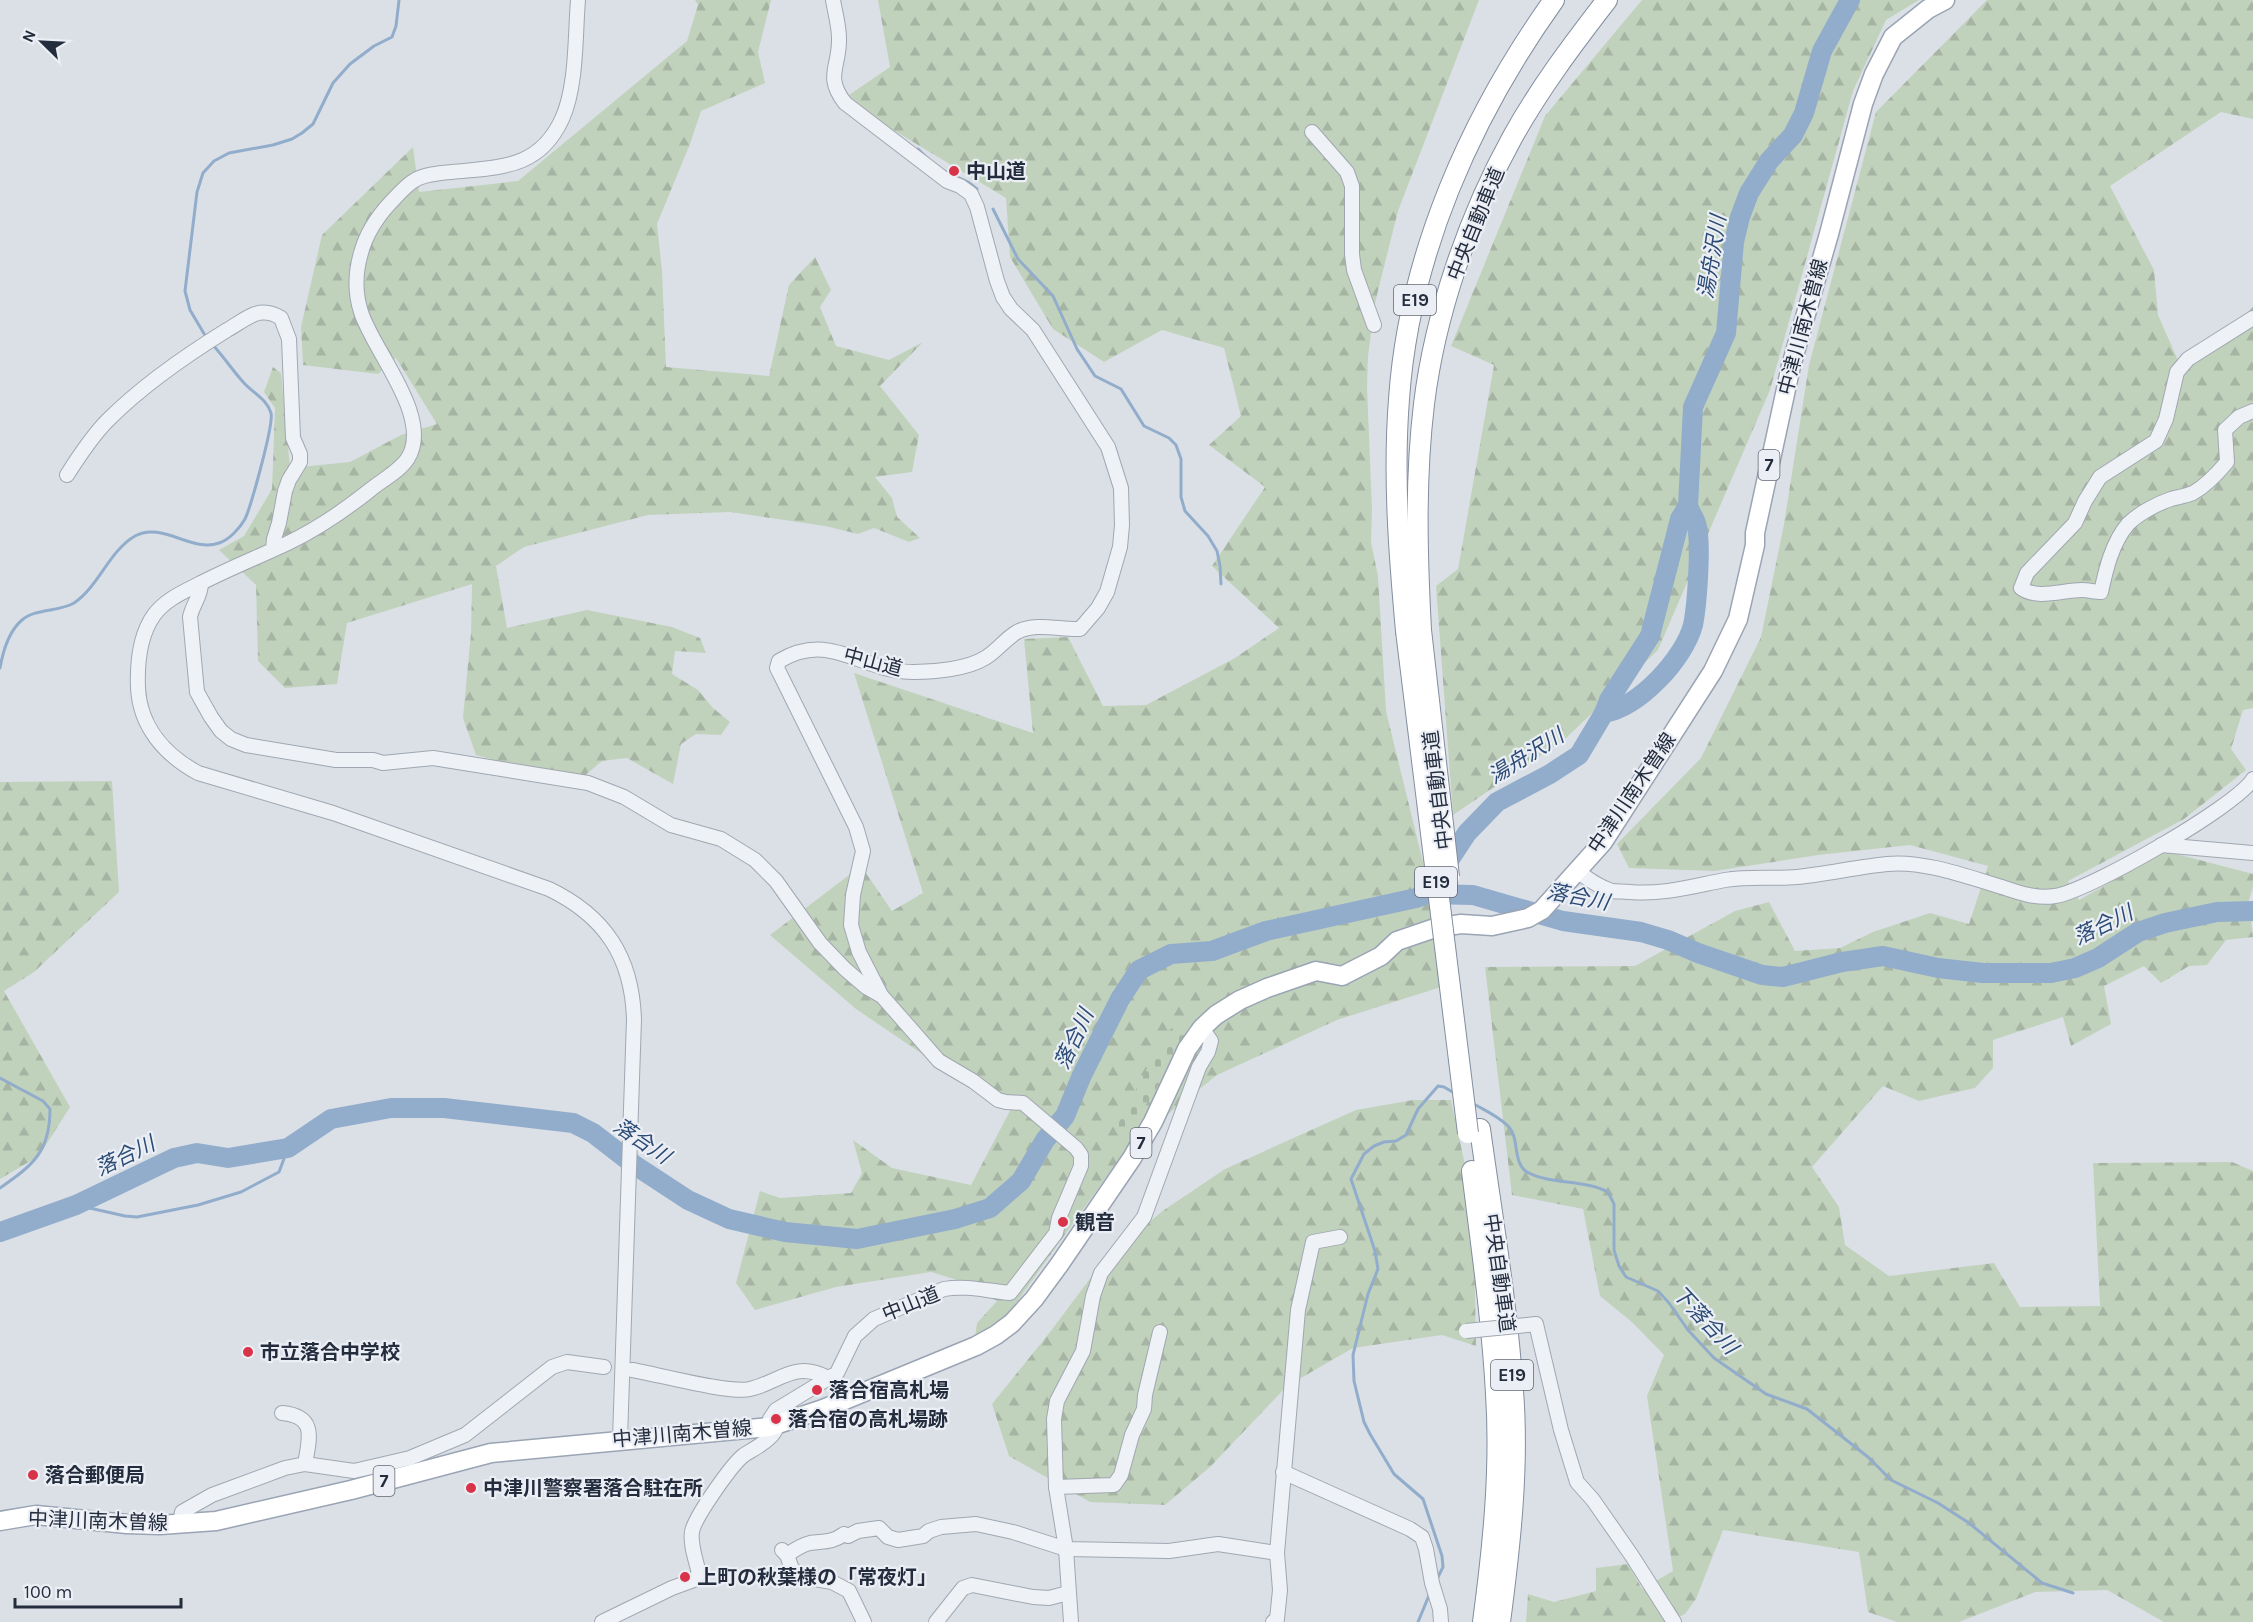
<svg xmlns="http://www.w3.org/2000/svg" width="2253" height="1622" font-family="Karla,'Noto Sans JP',sans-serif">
<defs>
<pattern id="forest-firs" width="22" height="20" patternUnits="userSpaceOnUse" patternTransform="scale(1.5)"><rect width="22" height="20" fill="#c1d2bc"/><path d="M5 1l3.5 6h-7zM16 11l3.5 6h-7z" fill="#a6b5a3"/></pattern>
<pattern id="cemetery-stones" width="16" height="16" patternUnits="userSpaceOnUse" patternTransform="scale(1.5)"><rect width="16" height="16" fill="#c1d2bc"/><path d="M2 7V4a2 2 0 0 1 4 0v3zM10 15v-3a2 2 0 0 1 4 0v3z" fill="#a6b5a3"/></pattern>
</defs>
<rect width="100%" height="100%" fill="#dbe0e7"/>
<g fill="url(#forest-firs)">
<polygon points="695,0 771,0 758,52 765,83 701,111 690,144 657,224 662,271 666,367 769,376 789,285 815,257 831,290 820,307 836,346 889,360 923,342 880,386 919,435 912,472 875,477 892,498 897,517 920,538 909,542 874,528 858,534 825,526 730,512 648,515 524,547 496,566 507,628 587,610 672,627 700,638 706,653 675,651 672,674 698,690 713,708 730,722 721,735 696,734 681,744 673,784 627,758 602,761 576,783 476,755 463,718 471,633 472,584 347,623 337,684 285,688 258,661 256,585 219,550 244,536 272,489 275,408 264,392 273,367 281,373 290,468 350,462 401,435 437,424 396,358 378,374 303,365 301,327 322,235 413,147 419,192 518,181 687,41 698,5"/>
<polygon points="878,0 1479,0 1398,211 1375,303 1368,356 1367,387 1372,509 1371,542 1378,576 1386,711 1444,948 1441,987 1337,1020 1217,1075 1129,1145 1009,1313 975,1337 977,1323 997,1301 957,1280 931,1272 836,1287 755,1310 736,1283 760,1191 780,1198 851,1193 862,1173 853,1140 892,1168 971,1185 1013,1105 934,1062 856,1009 770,935 861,866 892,911 923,893 854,673 1033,733 1024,639 1068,637 1103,706 1146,705 1235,658 1279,628 1212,566 1265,487 1209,445 1241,416 1224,348 1162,330 1104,362 1053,329 1010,257 1006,198 865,113 849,95 890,67"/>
<polygon points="1642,0 1919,0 1886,20 1853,91 1770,390 1658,650 1566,738 1453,815 1436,586 1458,569 1494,365 1451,346 1545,116"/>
<polygon points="1987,0 2253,0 2253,119 2221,112 2110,186 2154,270 2158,315 2184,374 2253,307 2253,708 2243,710 2231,749 2246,770 2184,819 2068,881 2079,900 2165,851 2253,874 2253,887 2249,900 2253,937 2226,940 2207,965 2189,966 2161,983 2144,966 2104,986 2111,1024 2071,1046 2063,1017 1993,1040 1993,1068 1975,1088 1919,1101 1883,1086 1812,1167 1839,1207 1845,1245 1889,1276 1994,1263 2020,1307 2100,1306 2093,1163 2232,1162 2253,1171 2253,1622 2164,1622 2107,1590 2035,1592 1959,1622 1897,1622 1868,1612 1859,1552 1723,1530 1696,1599 1685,1614 1669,1622 1526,1622 1528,1594 1554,1602 1596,1591 1596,1568 1628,1564 1642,1589 1673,1571 1647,1396 1664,1355 1633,1323 1600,1296 1583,1209 1512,1195 1485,967 1635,966 1735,911 1769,902 1795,951 1840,948 1873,932 1930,913 1969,924 1988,866 1910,845 1818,855 1715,871 1629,868 1617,844 1701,758 1761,637 1784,524 1809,365 1876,112"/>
<polygon points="112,781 119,892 34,972 4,991 70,1107 39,1156 0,1179 0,782"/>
<polygon points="1413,1100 1451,1100 1465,1165 1474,1240 1476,1346 1442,1335 1353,1348 1287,1386 1210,1467 1165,1505 1090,1502 1009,1456 992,1404 1050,1332 1107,1256 1164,1210 1225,1169 1300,1135 1356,1110"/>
</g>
<polygon fill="url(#cemetery-stones)" points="1189,1018 1196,1025 1126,1137 1115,1130 1166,1032"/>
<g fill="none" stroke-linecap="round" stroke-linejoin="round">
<g stroke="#92adcb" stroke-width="3">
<polyline points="918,149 925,156"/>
<polyline points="942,170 968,182 977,189"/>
<polyline points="993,209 1018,259 1053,296 1077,349 1095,376 1121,389 1144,426 1169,438 1176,445 1181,459 1181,497 1185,511 1208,536 1217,551 1220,566 1221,584"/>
<polyline points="206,337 190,310 185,291 197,192 203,173 214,161 229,153 273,145 292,139 302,133 313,124 333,83 350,64 374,46 392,37 396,26 399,0"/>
<path d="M0 668C3 651 9 631 22 620 36 608 59 612 74 603 99 586 109 551 135 536 162 521 192 553 219 543 229 540 240 528 245 519 251 506 274 424 271 413 267 399 253 393 244 383 233 371 224 357 212 344"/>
<path d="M0 1078 43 1101 50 1109C50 1152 33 1165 0 1188"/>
<path d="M1472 1103C1484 1110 1498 1116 1508 1126 1520 1137 1512 1163 1527 1172 1550 1185 1583 1179 1608 1192L1614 1204V1250L1619 1266 1626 1277 1658 1291 1669 1303 1688 1330 1714 1358 1766 1394 1807 1409 1868 1457 1891 1480 1938 1503 1969 1523 2042 1583 2073 1593"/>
<polyline points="76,1205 125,1216 137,1217 198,1205 241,1192 279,1172 288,1148"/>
<polyline points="1437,1579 1443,1567 1442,1556 1423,1499 1394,1474 1370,1434 1364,1422 1354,1381 1353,1355 1368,1294 1378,1269 1375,1251 1351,1179 1364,1154 1374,1146 1384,1142 1396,1141 1406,1135 1418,1109 1438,1086 1444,1087 1456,1094"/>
<polyline points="1418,1622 1430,1593"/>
</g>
<g stroke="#92adcb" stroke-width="20">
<path d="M1604 713C1639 707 1684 659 1693 625 1697 605 1702 540 1696 523 1694 517 1690 512 1688 506"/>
<polyline points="1442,871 1467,833 1497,802 1550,774 1579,755 1604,713 1609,700 1650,636 1680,519 1688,506 1693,407 1726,333 1734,242 1740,217 1749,193 1769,161 1793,135 1804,113 1822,51 1850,0"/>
<polyline points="0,1232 76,1205 174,1158 197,1153 228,1158 288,1148 331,1119 391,1108 444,1108 573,1123 593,1133 633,1164 688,1200 729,1219 785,1232 857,1239 955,1219 990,1208 1021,1181 1045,1140 1065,1116 1082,1075 1120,999 1139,970 1171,954 1212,951 1266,931 1416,898 1427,894 1473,895 1563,921 1641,932 1668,940 1698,953 1762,975 1783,977 1842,962 1883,956 1938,968 1983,973 2051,973 2075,968 2098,958 2138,932 2165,923 2217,912 2253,911"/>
</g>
<g stroke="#a0a7b1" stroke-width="16">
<g id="minor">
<path d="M578 0C575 36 577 86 562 119 539 169 500 167 452 172 440 173 425 174 415 180 406 185 398 195 391 202 377 217 366 234 361 253 355 273 355 293 361 312 373 351 433 417 408 458 400 471 382 480 370 490 345 510 317 529 288 543 258 557 228 569 199 584 183 592 165 600 154 615 139 636 137 663 138 688 140 727 165 755 198 773L333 813 549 889C605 916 632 957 634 1019L620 1439"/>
<polyline points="1312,132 1347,172 1352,186 1352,254 1354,270 1374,325"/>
<path d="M2253 318 2188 359 2177 372 2166 419 2156 441 2100 477 2085 501 2075 523 2027 573 2021 588C2037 600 2063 590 2082 590 2088 590 2095 592 2101 592 2106 569 2112 543 2128 524 2138 514 2156 504 2171 499 2178 497 2186 496 2193 493 2207 485 2217 474 2227 462L2225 430 2239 417 2253 411"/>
<path d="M67 475C79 456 92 436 108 420 143 385 185 356 227 330 236 325 245 318 255 314 264 311 273 313 281 318L289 339 293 438 300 454V462L289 480 285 491 279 523 274 539 273 549"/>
<path d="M201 583C201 597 193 603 190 617L197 692 211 717 221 731 231 739 246 745 336 760H373L383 763 433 758 588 783 624 797 671 825 721 839 755 860 776 881 820 943 845 969 866 987 880 995"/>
<polyline points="2161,845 2253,853"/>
<path d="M1577 871C1588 879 1599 887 1612 891 1618 892 1624 891 1630 892 1663 895 1693 886 1725 880 1749 876 1773 879 1797 877 1827 874 1857 867 1887 864 1923 860 1968 877 2002 887 2019 893 2037 899 2055 896 2087 892 2237 806 2253 779"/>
<polyline points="1527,1325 1536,1324 1561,1430 1577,1482 1593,1500 1632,1556 1674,1622"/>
<path d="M632 1370C656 1374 730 1394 750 1389 780 1382 795 1360 828 1378"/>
<path d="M282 1413C316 1416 310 1437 305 1464"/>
<path d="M769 1427 770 1419 776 1410 837 1373 855 1336 874 1319 944 1289C966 1285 987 1291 1010 1293L1056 1233 1059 1218 1081 1166V1155L1076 1148 1023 1103 1006 1102 998 1100 973 1081 939 1061 881 995 859 952 851 925 853 895 863 851 856 827 781 676 777 668 779 661C832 630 860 672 914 672 935 672 967 669 985 658 997 651 1005 639 1017 632 1036 622 1060 630 1080 629L1098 608 1107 592 1120 547 1122 525 1121 488 1108 447 1033 330 1011 309 1003 297 997 281 977 207 971 194 960 186 947 181 845 103C824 76 840 67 839 38 839 26 835 12 833 0"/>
<polyline points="1283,1472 1410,1529 1422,1537 1426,1549 1432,1583 1440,1609 1441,1622"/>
<polyline points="1056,1487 1114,1485 1121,1475 1132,1435 1144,1409 1145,1395 1160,1332"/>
<polyline points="180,1523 182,1512 212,1495 285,1468 305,1464 354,1471 410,1458 465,1435 552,1367 567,1362 604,1367"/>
<path d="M782 1550 787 1555C794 1550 801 1545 810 1543 823 1541 832 1543 844 1534L848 1536 858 1531 879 1528 888 1537 898 1540 923 1536 929 1531 941 1527 976 1524 1013 1532 1066 1549 1169 1551 1218 1544 1277 1553"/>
<polyline points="787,1555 792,1569 803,1577 832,1582 849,1591 864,1622"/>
<path d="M602 1622 672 1588 694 1580 699 1573C696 1561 690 1544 692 1532 694 1518 732 1464 744 1455 755 1448 776 1438 777 1425"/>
<polyline points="936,1622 963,1588 972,1585 1033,1597 1049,1598 1068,1593"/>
<polyline points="1071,1622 1066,1549 1056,1487 1054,1419 1057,1401 1083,1351 1093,1296 1101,1273 1144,1217 1199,1067 1208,1052 1211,1041 1202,1028"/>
<polyline points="1273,1622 1277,1619 1280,1590 1277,1553 1298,1310 1313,1242 1340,1237"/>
</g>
</g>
<g stroke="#9aa4b4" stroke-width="21">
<polyline id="major" points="0,1521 36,1515 127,1524 160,1525 216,1521 351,1490 491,1453 769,1427 823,1409 976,1346 996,1335 1012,1323 1034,1299 1059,1265 1132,1158 1153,1122 1187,1049 1202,1028 1216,1015 1240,1000 1267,988 1316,971 1342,976 1381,956 1397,941 1435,928 1461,924 1492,926 1528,918 1542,910 1603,842 1713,671 1738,619 1755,545 1755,533 1791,366 1829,234 1863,104 1874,74 1893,37 1928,9 1945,0"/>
</g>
<g stroke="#828d9f" stroke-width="22">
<g id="highway">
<path d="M1421 630C1417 554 1415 479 1424 404 1435 314 1469 216 1512 138 1539 89 1573 44 1607 0"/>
<path d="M1406 631C1399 554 1393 476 1399 399 1409 255 1471 116 1554 0"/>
<path d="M1480 1129C1492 1216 1507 1303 1513 1391 1519 1467 1510 1546 1500 1622"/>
<path d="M1472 1171C1481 1245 1492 1319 1496 1394 1501 1470 1493 1547 1483 1622"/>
</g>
</g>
<use href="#minor" stroke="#eef1f5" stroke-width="14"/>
<use href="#major" stroke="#fff" stroke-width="18"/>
<use href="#highway" stroke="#fff" stroke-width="20"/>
<g stroke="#a0a7b1" stroke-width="16" stroke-linecap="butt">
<polyline id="minor-bridge" points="1466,1331 1527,1325"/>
</g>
<g stroke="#828d9f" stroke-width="22" stroke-linecap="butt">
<g id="highway-bridge">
<polyline points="1421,630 1449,877"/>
<polyline points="1406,631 1468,1133"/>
</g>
</g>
<use href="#minor-bridge" stroke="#eef1f5" stroke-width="14"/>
<use href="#highway-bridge" stroke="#fff" stroke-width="20"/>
</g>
<g fill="#d93349" stroke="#ebeff5" stroke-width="2">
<circle cx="954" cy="171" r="6"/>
<circle cx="1063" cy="1222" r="6"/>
<circle cx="248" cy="1352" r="6"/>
<circle cx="817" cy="1390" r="6"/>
<circle cx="776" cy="1419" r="6"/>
<circle cx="33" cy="1475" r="6"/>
<circle cx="471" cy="1488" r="6"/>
<circle cx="685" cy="1577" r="6"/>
</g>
<g text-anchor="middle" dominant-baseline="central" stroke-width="4.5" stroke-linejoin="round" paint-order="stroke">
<g fill="#ebeff5" stroke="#606775" stroke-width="1.5">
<rect x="1394" y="285" width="42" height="30" rx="4.5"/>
<rect x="1758.5" y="450" width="21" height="30" rx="4.5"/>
<rect x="1415" y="867" width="42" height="30" rx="4.5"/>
<rect x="1130.5" y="1128" width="21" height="30" rx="4.5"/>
<rect x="1491" y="1360" width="42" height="30" rx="4.5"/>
<rect x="373.5" y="1466" width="21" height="30" rx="4.5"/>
</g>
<g font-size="18" font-weight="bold" fill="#242d3e">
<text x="1415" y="300">E19</text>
<text x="1769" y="465">7</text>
<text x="1436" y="882">E19</text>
<text x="1141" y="1143">7</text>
<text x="1512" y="1375">E19</text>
<text x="384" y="1481">7</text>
</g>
<g font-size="20" font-weight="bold" fill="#242d3e" stroke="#ebeff5" text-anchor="start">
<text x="966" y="171">中山道</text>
<text x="1075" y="1222">観音</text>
<text x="260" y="1352">市立落合中学校</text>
<text x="829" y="1390">落合宿高札場</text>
<text x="788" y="1419">落合宿の高札場跡</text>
<text x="45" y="1475">落合郵便局</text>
<text x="483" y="1488">中津川警察署落合駐在所</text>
<text x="697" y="1577">上町の秋葉様の「常夜灯」</text>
</g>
<g font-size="20" fill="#242d3e" stroke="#ebeff5">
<text transform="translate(1476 224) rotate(-68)">中央自動車道</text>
<text transform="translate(1803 327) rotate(-75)">中津川南木曽線</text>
<text transform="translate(873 662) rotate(15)">中山道</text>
<text transform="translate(1438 790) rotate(-97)">中央自動車道</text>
<text transform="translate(1632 793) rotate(-56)">中津川南木曽線</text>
<text transform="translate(1499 1273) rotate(82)">中央自動車道</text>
<text transform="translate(911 1304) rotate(-22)">中山道</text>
<text transform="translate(682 1434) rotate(-5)">中津川南木曽線</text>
<text transform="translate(98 1521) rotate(2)">中津川南木曽線</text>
</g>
<g font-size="21" font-style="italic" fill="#2b4b75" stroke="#ebeff5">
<text transform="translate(1712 257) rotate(-81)">湯舟沢川</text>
<text transform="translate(1526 756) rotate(-32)">湯舟沢川</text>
<text transform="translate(1578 897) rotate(11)">落合川</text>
<text transform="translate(2103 925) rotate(-26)">落合川</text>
<text transform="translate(1074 1039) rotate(-65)">落合川</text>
<text transform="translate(642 1141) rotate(34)">落合川</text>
<text transform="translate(125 1156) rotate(-26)">落合川</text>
<text transform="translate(1705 1320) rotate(47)">下落合川</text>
</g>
</g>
<g transform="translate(42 42) rotate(294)" stroke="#ebeff5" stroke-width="4.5" paint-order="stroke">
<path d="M0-4.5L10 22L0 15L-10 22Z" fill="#242d3e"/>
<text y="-9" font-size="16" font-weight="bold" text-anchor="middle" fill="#242d3e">N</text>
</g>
<path d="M15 1598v9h166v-9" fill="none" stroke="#242d3e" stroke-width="3"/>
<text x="24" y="1598" font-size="18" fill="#242d3e" stroke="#ebeff5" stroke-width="4.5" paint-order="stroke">100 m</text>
</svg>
